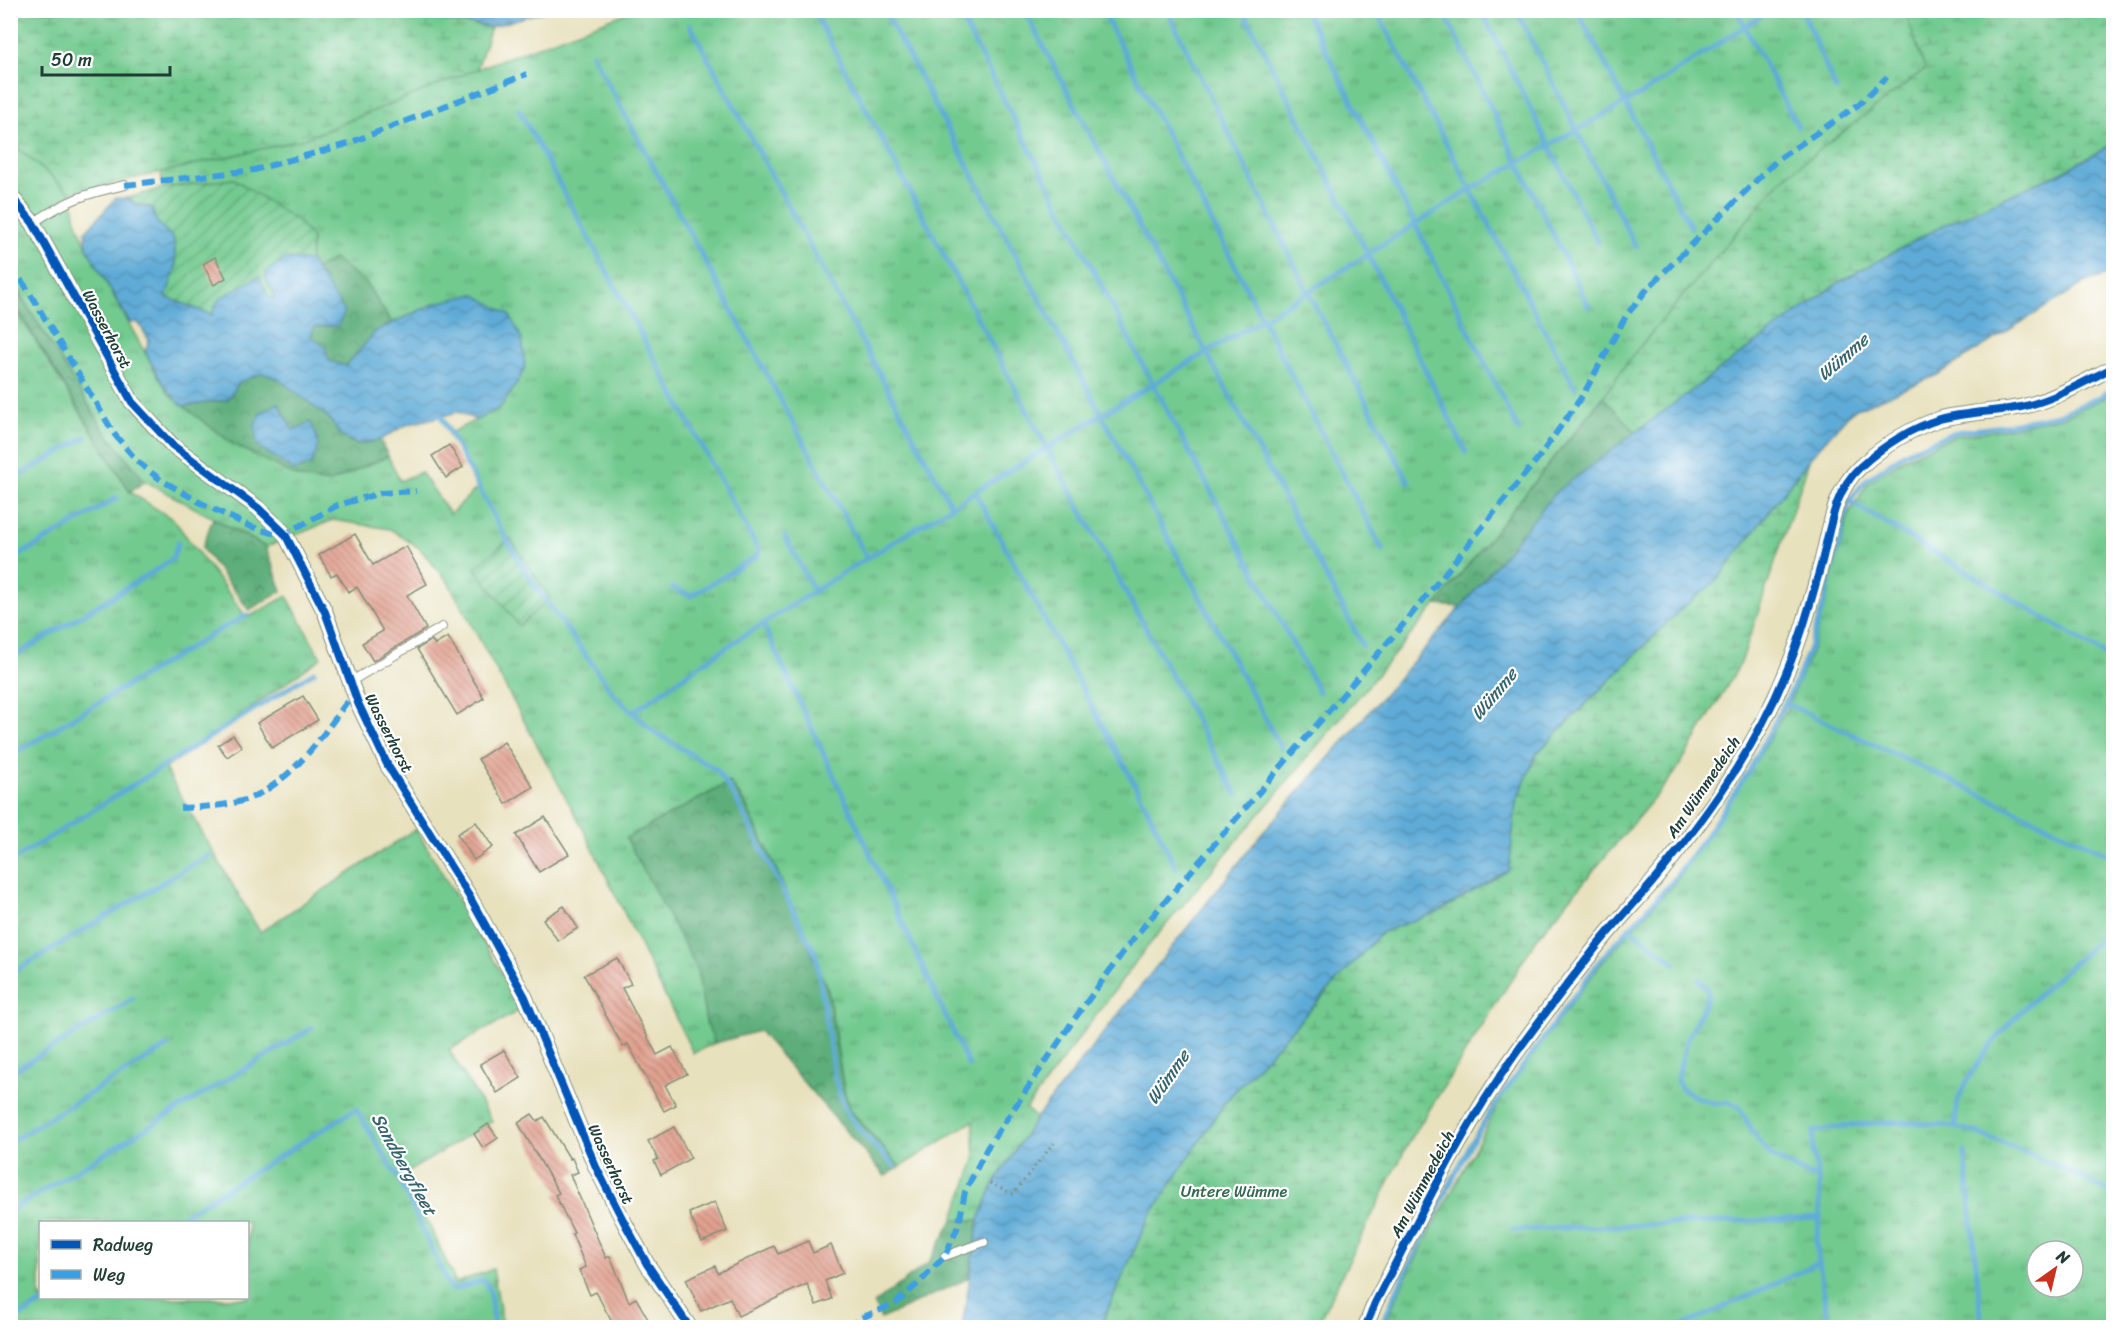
<svg xmlns="http://www.w3.org/2000/svg" width="2124" height="1338" font-family="Sriracha,sans-serif">
<defs>
<pattern id="grass-tufts" width="24" height="20" patternUnits="userSpaceOnUse" patternTransform="scale(1.5)"><rect width="24" height="20" fill="#72ca8f"/><path d="M3 7l-1-3M5 7V3M7 7l1-3M15 17l-1-3M17 17v-4M19 17l1-3" fill="none" stroke="#5da576"/></pattern>
<pattern id="forest-crowns" width="20" height="18" patternUnits="userSpaceOnUse" patternTransform="scale(1.5)"><rect width="20" height="18" fill="#5dae7a"/><path d="M2 6a3 3 0 1 1 6 0M12 15a3 3 0 1 1 6 0" fill="none" stroke="#4c8f65"/></pattern>
<pattern id="wetland-marsh" width="20" height="14" patternUnits="userSpaceOnUse" patternTransform="scale(1.5)"><rect width="20" height="14" fill="#72ca8f"/><path d="M1 5h8M5 5V1M11 12h8M15 12V8" fill="none" stroke="#5da576"/></pattern>
<pattern id="garden-furrows" width="10" height="10" patternUnits="userSpaceOnUse" patternTransform="scale(1.5)"><rect width="10" height="10" fill="#72ca8f"/><path d="M-1 1l2-2M0 10L10 0M9 11l2-2" fill="none" stroke="#5da576"/></pattern>
<pattern id="water-waves" width="16" height="10" patternUnits="userSpaceOnUse" patternTransform="scale(1.5)"><rect width="16" height="10" fill="#5fabd7"/><path d="M0 5q4-4 8 0t8 0" fill="none" stroke="#4e8caf"/></pattern>
<pattern id="building-back-hatch" width="6" height="6" patternUnits="userSpaceOnUse" patternTransform="scale(1.5)"><rect width="6" height="6" fill="#e2a291"/><path d="M-1 5l2 2M0 0l6 6M5-1l2 2" fill="none" stroke="#b78577"/></pattern>
</defs>
<rect width="100%" height="100%" fill="#fff"/>
<filter id="ink" filterUnits="userSpaceOnUse"><feTurbulence type="fractalNoise" baseFrequency=".0167" numOctaves="2"/><feDisplacementMap in="SourceGraphic" scale="12" xChannelSelector="R" yChannelSelector="G"/><feConvolveMatrix kernelMatrix="1 2 1 2 8 2 1 2 1" color-interpolation-filters="sRGB"/></filter>
<filter id="wash" filterUnits="userSpaceOnUse"><feTurbulence type="fractalNoise" baseFrequency=".008" numOctaves="4" result="noise"/><feDisplacementMap in="SourceGraphic" scale="24" xChannelSelector="R" yChannelSelector="G"/><feGaussianBlur stdDeviation="1.35" result="paint"/><feColorMatrix in="noise" values="0 0 0 0 0 0 0 0 0 0 0 0 0 0 0 0 0 1.4 0 .05"/><feComposite in="paint" operator="in"/></filter>
<g filter="url(#wash)">
<rect width="100%" height="100%" fill="#e8e1be"/>
<g fill="url(#grass-tufts)" stroke="#488462" stroke-width="1.5" fill-rule="evenodd">
<polygon points="1905,10 1925,69 1782,179 1632,356 1603,397 1436,605 1144,951 1026,1109 1036,1118 993,1185 979,1220 953,1220 975,1160 973,1121 900,1167 851,1111 844,1091 828,991 773,862 745,804 730,782 627,838 697,968 706,1022 715,1043 693,1053 583,829 447,580 418,547 390,529 333,520 266,547 145,481 104,430 11,280 10,142 71,193 76,220 88,250 158,376 169,394 233,444 298,477 328,483 388,456 400,481 421,472 450,514 479,486 448,434 500,408 436,303 392,323 366,283 334,259 316,269 310,261 312,239 233,179 163,188 161,172 304,139 477,69 631,11"/>
<path d="M10 300 130 492 174 520 247 618 287 596 321 658 165 769 260 932 416 829 507 982 520 1010 449 1050 492 1121 403 1175 429 1224 456 1283 493 1269 503 1327H11ZM40 1222H248V1298H40Z"/>
<path d="M2113 394V1327H1384L1401 1287 1505 1092 1604 960 1674 884 1751 770 1786 710 1811 653 1850 511 1868 483 1905 458 1954 436 1993 431 2063 417ZM2037 1251H2073V1287H2037Z"/>
</g>
<g fill="url(#forest-crowns)" stroke="#3e7657" stroke-width="1.5" fill-rule="evenodd">
<polygon points="334,259 366,283 392,323 376,331 346,366 329,361 311,336 325,281 316,269"/>
<polygon points="11,280 104,430 145,481 130,492 11,299"/>
<path d="M262 373C287 381 311 400 329 419 338 428 343 441 357 444 363 445 374 441 380 440L388 456 328 483 298 477 233 444 183 406 227 400 240 382ZM278 403 293 430 260 413Z"/>
<polygon points="1603,397 1636,432 1556,492 1461,607 1436,605"/>
<polygon points="213,518 266,547 282,591 249,610 202,548"/>
<polygon points="730,782 745,804 773,862 828,991 844,1091 851,1111 900,1167 885,1176 759,1031 715,1043 706,1022 697,968 626,838"/>
<polygon points="953,1220 979,1220 969,1278 881,1319 874,1304 929,1262"/>
</g>
<g fill="url(#wetland-marsh)" stroke="#488462" stroke-width="1.5">
<polygon points="375,10 491,27 477,69 304,139 71,193 11,142 11,11"/>
<polygon points="1905,11 2113,11 2113,144 2060,173 1944,225 1841,281 1636,432 1603,397 1632,356 1782,179 1925,69"/>
<polygon points="1810,458 1741,663 1675,773 1538,937 1409,1142 1316,1327 1100,1328 1148,1219 1226,1101 1382,932 1440,911 1508,870 1516,802 1537,753 1681,609 1717,580"/>
</g>
<g fill="url(#garden-furrows)" stroke="#488462" stroke-width="1.5">
<polygon points="234,179 299,222 312,239 310,261 286,259 266,279 275,296 272,299 267,294 259,277 217,302 213,315 165,297 176,267 174,239 155,221 152,208 137,205 128,198 163,188"/>
<polygon points="510,538 550,598 519,626 475,568"/>
</g>
<g fill="url(#water-waves)" stroke="#3f7486" stroke-width="1.5">
<polygon points="375,11 546,10 546,11 491,27"/>
<polygon points="2113,144 2113,273 2086,282 1937,375 1852,411 1810,458 1717,580 1681,609 1537,753 1516,802 1509,870 1440,911 1382,932 1226,1101 1148,1219 1100,1327 962,1328 979,1220 993,1185 1036,1118 1260,836 1461,607 1556,492 1720,369 1841,281 1944,225 2060,173"/>
<path d="M116 198H128L137 205 152 208 156 221 174 239 176 267 166 297 212 315 217 302 224 296 259 276 267 294 272 299 275 296 266 279 267 271 286 259 310 261 345 312 338 326 314 327 311 336 325 347 329 361 346 366 376 331 436 303 474 294 509 314 522 339 525 367 516 385 500 408 476 420 458 412 406 425 380 440 357 444 341 436 330 419 277 378 262 373 240 382 227 400 183 406C165 391 156 372 145 351L149 340 138 322 130 323 88 250 85 232Z"/>
<path d="M278 403 293 430 311 422C320 442 320 446 311 465L294 471 257 445 255 425 260 413Z"/>
</g>
<g fill="none" stroke-linecap="round" stroke-linejoin="round">
<g stroke="#5fabd7" stroke-width="5">
<polyline points="813,10 1047,448 1237,795"/>
<polyline points="884,10 1281,748"/>
<polyline points="957,10 1153,384 1319,692"/>
<polyline points="1024,10 1363,646"/>
<polyline points="1102,10 1383,551"/>
<polyline points="1167,10 1308,292 1409,483"/>
<polyline points="1243,10 1368,254 1466,452"/>
<polyline points="1305,10 1415,224 1519,431"/>
<polyline points="1376,10 1575,388"/>
<polyline points="1443,10 1589,307"/>
<polyline points="1481,10 1598,243"/>
<polyline points="1516,10 1636,247"/>
<polyline points="1577,10 1691,228"/>
<polyline points="1736,10 1798,127"/>
<polyline points="1802,10 1836,90"/>
<polyline points="690,25 952,507"/>
<polyline points="592,54 867,558"/>
<polyline points="519,110 759,551 757,556 691,596 672,588"/>
<polyline points="2105,393 2114,398"/>
<polyline points="441,416 500,528 531,580 616,697 654,732 717,770 736,799 816,955 835,1079 845,1110 859,1129 894,1166"/>
<polyline points="10,481 86,437"/>
<polyline points="975,492 1141,796 1176,868"/>
<polyline points="1849,501 2114,660"/>
<polyline points="785,537 814,591"/>
<polyline points="10,561 117,498"/>
<polyline points="763,624 969,1066"/>
<polyline points="10,659 161,567 173,558 178,543"/>
<polyline points="1785,703 2114,857"/>
<polyline points="633,712 728,646 843,573 1101,415 1308,292 1471,189 1643,93 1770,10"/>
<polyline points="10,756 221,629 248,615"/>
<polyline points="10,862 314,672"/>
<polyline points="1629,928 1675,963"/>
<polyline points="10,974 209,855"/>
<polyline points="1699,979 1707,988 1708,996 1686,1043 1677,1080 1682,1089 1698,1098 1718,1104 1728,1102 1738,1106 1759,1142 1773,1157 1806,1174 1819,1178"/>
<polyline points="10,1073 133,999"/>
<path d="M1955 1127C1956 1117 1956 1104 1960 1095 1992 1026 2059 978 2114 927"/>
<polyline points="10,1142 168,1046"/>
<polyline points="1965,1152 1982,1328"/>
<polyline points="10,1211 312,1028"/>
<polyline points="173,1222 356,1109 401,1183 450,1288 456,1289 484,1280 490,1291 494,1328"/>
<polyline points="1513,1230 1820,1218"/>
<polyline points="10,1322 51,1298"/>
<polyline points="1380,1328 1400,1283 1470,1145 1496,1103 1601,959 1672,882 1708,833 1749,771 1796,682 1809,650 1824,603 1849,501 1866,480 1905,453 1955,432 1995,427 2058,415 2100,397 2114,388"/>
<polyline points="1678,1328 1819,1263"/>
<path d="M1829 1328 1816 1242 1820 1218 1819 1181 1813 1151V1132C1857 1122 1908 1119 1954 1127 1973 1130 1992 1139 2010 1146 2046 1161 2081 1175 2114 1195"/>
</g>
</g>
<g id="blocks">
<g fill="url(#building-back-hatch)">
<polygon points="215,257 226,278 214,285 203,264"/>
<polygon points="449,445 463,467 446,478 432,456"/>
<polygon points="355,534 373,565 406,546 427,584 407,595 426,629 373,661 362,643 383,631 357,587 348,592 337,573 331,576 319,555"/>
<polygon points="448,637 484,698 457,715 417,649 432,640 435,645"/>
<polygon points="303,696 318,720 272,748 257,723"/>
<polygon points="233,735 242,747 227,757 218,745"/>
<polygon points="504,742 533,787 506,804 478,759"/>
<polygon points="545,817 569,854 539,872 516,835"/>
<polygon points="476,822 493,847 474,860 457,834"/>
<polygon points="564,906 578,928 558,941 543,919"/>
<polygon points="617,958 631,984 622,988 657,1055 672,1047 687,1074 665,1085 676,1105 664,1111 628,1044 623,1047 584,975"/>
<polygon points="504,1050 521,1078 497,1093 480,1064"/>
<polygon points="532,1114 537,1121 544,1117 570,1159 572,1158 578,1172 570,1175 606,1258 610,1256 629,1302 636,1298 650,1323 642,1328 615,1328 596,1292 590,1295 579,1270 586,1267 572,1234 574,1233 555,1195 559,1193 518,1123"/>
<polygon points="488,1124 498,1138 483,1148 474,1134"/>
<polygon points="674,1127 691,1158 661,1175 654,1161 658,1159 648,1141"/>
<polygon points="715,1202 727,1231 702,1242 689,1213"/>
<polygon points="808,1241 813,1253 831,1245 843,1273 825,1281 832,1299 816,1305 807,1284 738,1316 730,1298 701,1311 686,1279 715,1266 718,1273 774,1246 778,1254"/>
</g>
</g>
</g>
<g filter="url(#ink)">
<use href="#blocks" fill-opacity="0" stroke="#848f79" stroke-width="1.5"/>
<g fill="none" stroke-linecap="round" stroke-linejoin="round">
<g stroke="#848f79" stroke-width="10">
<g id="lane">
<path d="M33 223C67 200 84 194 125 185"/>
<polyline points="350,682 442,627"/>
<polyline points="945,1256 984,1242"/>
</g>
</g>
<g stroke="#848f79" stroke-width="17">
<g id="street">
<polyline points="10,195 33,223 132,402 172,445 258,508 285,534 325,612 358,703 388,766 469,896 525,997 596,1167 623,1220 647,1264 690,1328"/>
<path d="M1365 1328 1375 1303C1419 1219 1459 1133 1514 1056 1540 1019 1569 982 1597 946 1614 924 1633 905 1651 884 1704 820 1755 750 1786 673 1801 638 1811 601 1821 565 1830 531 1833 492 1860 467 1882 447 1911 428 1940 419 1967 412 1995 412 2021 407 2054 400 2084 382 2114 367"/>
</g>
</g>
<polyline stroke="#848f79" stroke-width="3" stroke-dasharray="1.5 4.5" stroke-linecap="butt" points="990,1183 1013,1194 1054,1143"/>
<use href="#lane" stroke="#fff" stroke-width="8"/>
<use href="#street" stroke="#fff" stroke-width="15"/>
<g stroke="#3c9ee2" stroke-width="6" stroke-dasharray="12 6" stroke-linecap="butt">
<polyline points="125,185 254,170 344,145 527,74"/>
<polyline points="10,265 26,287 115,435 139,463 161,480 203,504 249,526 272,533 285,534 338,505 381,493 416,491"/>
<path d="M180 808C204 807 236 806 257 795 299 774 327 729 354 692"/>
<polyline points="847,1328 859,1319 896,1303 921,1281 945,1256 959,1224 965,1192 987,1148 1073,1021 1132,940 1407,620 1539,457 1583,395 1626,316 1648,288 1777,160 1858,105 1887,77"/>
</g>
<g stroke="#fff" stroke-width="11">
<g id="cycleway">
<polyline points="10,195 33,223 132,402 172,445 258,508 285,534 325,612 358,703 388,766 469,896 525,997 596,1167 623,1220 647,1264 690,1328"/>
<path d="M1365 1328 1375 1303C1419 1219 1459 1133 1514 1056 1540 1019 1569 982 1597 946 1614 924 1633 905 1651 884 1704 820 1755 750 1786 673 1801 638 1811 601 1821 565 1830 531 1833 492 1860 467 1882 447 1911 428 1940 419 1967 412 1995 412 2021 407 2054 400 2084 382 2114 367"/>
</g>
</g>
<use href="#cycleway" stroke="#0057b8" stroke-width="8"/>
</g>
</g>
<g text-anchor="middle" dominant-baseline="central" stroke-width="4.5" stroke-linejoin="round" paint-order="stroke">
<g font-size="16" fill="#1f3d34" stroke="#fff">
<text transform="translate(107 329) rotate(62)">Wasserhorst</text>
<text transform="translate(389 733) rotate(63)">Wasserhorst</text>
<text transform="translate(1703 787) rotate(-56)">Am Wümmedeich</text>
<text transform="translate(611 1164) rotate(65)">Wasserhorst</text>
<text transform="translate(1422 1184) rotate(-62)">Am Wümmedeich</text>
</g>
<g font-size="16" fill="#38674f" stroke="#fff">
<text x="1234" y="1191">Untere Wümme</text>
</g>
<g font-size="18" font-style="italic" fill="#35646d" stroke="#fff">
<text transform="translate(1843 357) rotate(-41)">Wümme</text>
<text transform="translate(1494 694) rotate(-50)">Wümme</text>
<text transform="translate(1168 1077) rotate(-55)">Wümme</text>
<text transform="translate(404 1164) rotate(61)">Sandbergfleet</text>
</g>
</g>
<rect width="2124" height="1338" fill="none" stroke="#fff" stroke-width="36"/>
<rect x="39" y="1221" width="210" height="78" fill="#ffffff" stroke="#a5b1ae" stroke-width="1.5"/>
<rect x="51" y="1240" width="30" height="9" fill="#0057b8" stroke="#a5b1ae" stroke-width="1.5"/>
<text x="93" y="1251" font-size="18" fill="#1f3d34">Radweg</text>
<rect x="51" y="1270" width="30" height="9" fill="#3c9ee2" stroke="#a5b1ae" stroke-width="1.5"/>
<text x="93" y="1281" font-size="18" fill="#1f3d34">Weg</text>
<g transform="translate(2055 1269) rotate(34)"><circle r="28" fill="#ffffff" stroke="#a5b1ae" stroke-width="1.5"/>
<path d="M0-4.5L10 22L0 15L-10 22Z" fill="#c8321e"/>
<text y="-9" font-size="16" font-weight="bold" text-anchor="middle" fill="#1f3d34">N</text>
</g>
<path d="M42 66v9h128v-9" fill="none" stroke="#1f3d34" stroke-width="3"/>
<text x="51" y="66" font-size="18" fill="#1f3d34" stroke="#ffffff" stroke-width="4.5" paint-order="stroke">50 m</text>
</svg>
